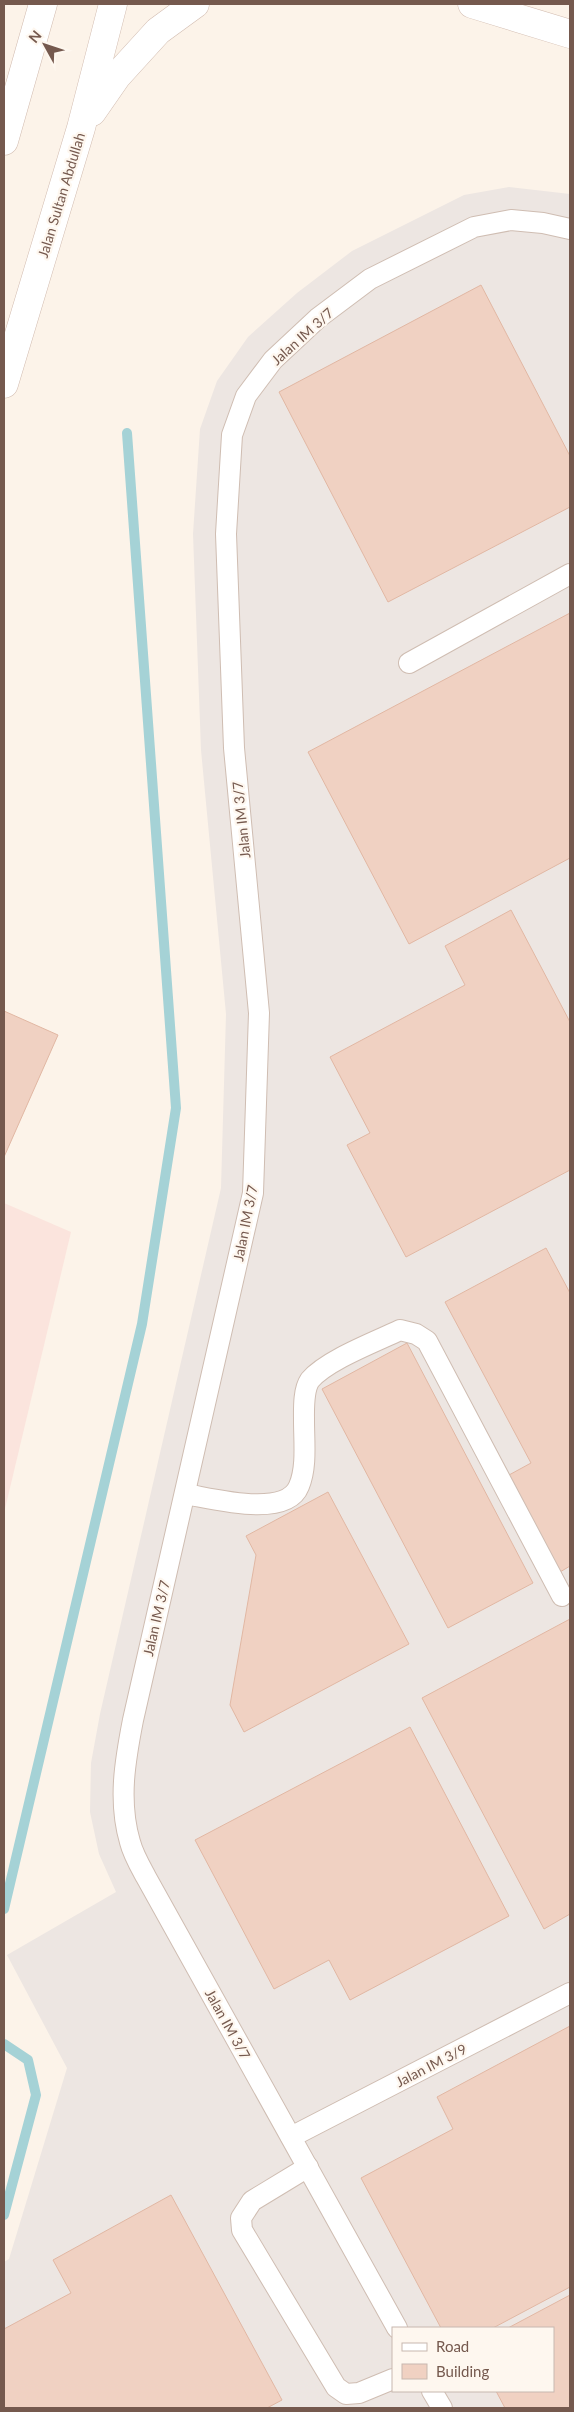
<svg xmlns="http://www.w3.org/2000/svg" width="574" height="2412" font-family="Lato,sans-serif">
<rect width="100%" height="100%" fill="#fcf3e9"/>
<polygon fill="#fbe4dd" points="4,1203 71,1232 4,1513"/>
<path fill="#ede6e2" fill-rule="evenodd" d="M509 187 570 194V2408H4V2262L9 2259 67 2068 7 1955 116 1892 99 1854 90 1812 91 1763 100 1714 221 1188 226 1014 201 750 193 534 200 429 217 381 248 337 297 293 352 251 464 195ZM393 2328H553V2391H393Z"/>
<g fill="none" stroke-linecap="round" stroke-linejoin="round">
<g stroke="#a5d2d6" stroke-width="10">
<polyline points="4,1909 142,1324 176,1108 127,433"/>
<polyline points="4,2044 28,2060 36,2095 4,2215"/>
</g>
</g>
<g fill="#f0d1c2" stroke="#e1b7a3">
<polygon points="481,285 570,456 570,507 388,602 279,392"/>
<polygon points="570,613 570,858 409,944 308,752"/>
<polygon points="511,910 570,1022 570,1170 406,1257 347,1145 370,1133 330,1057 465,985 445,946"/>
<polygon points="4,1011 58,1035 4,1157"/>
<polygon points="546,1248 570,1293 570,1566 560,1572 509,1475 531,1463 445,1302"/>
<polygon points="407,1343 533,1583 448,1628 322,1389"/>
<polygon points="328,1492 409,1644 244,1732 230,1705 256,1555 246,1536"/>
<polygon points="570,1619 570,1914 544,1929 422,1698"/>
<polygon points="410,1727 509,1916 350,2000 329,1960 274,1989 195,1840"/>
<polygon points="570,2026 570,2287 493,2328 441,2328 361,2178 453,2129 437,2097"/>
<polygon points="171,2195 282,2400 267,2408 4,2408 4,2329 71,2293 53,2260"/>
<polygon points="570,2295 570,2408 505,2408 496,2391 553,2391 553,2328 508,2328"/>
</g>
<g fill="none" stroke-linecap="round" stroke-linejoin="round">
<g stroke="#cfbdb2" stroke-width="22">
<g id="lane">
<polyline points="409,663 570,574"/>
<path d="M185 1494C211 1498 286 1519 299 1486 307 1467 304 1442 304 1421 304 1410 303 1390 310 1380 327 1360 375 1342 400 1330L416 1334 427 1341 562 1596"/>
<polyline points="291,2137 570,1993"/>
<polyline points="308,2167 252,2201 241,2218 242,2230 336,2387 346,2394 359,2393 393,2379"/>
<path d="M397 2328 146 1877C140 1866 133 1854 130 1842 118 1801 125 1761 133 1720L253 1193 259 1013 234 748 226 534 232 435 246 396 273 360 318 318 370 279 474 227 511 220 543 223 570 229"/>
<polyline points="432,2391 442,2408"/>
</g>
</g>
<g stroke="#d2bcb0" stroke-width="29">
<g id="secondary">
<polyline points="472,4 570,34"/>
<polyline points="92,112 117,76 158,31 195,4"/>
<polyline points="4,141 43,4"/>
<polyline points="4,384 81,128 113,4"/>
</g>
</g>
<use href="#lane" stroke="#fff" stroke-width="20"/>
<use href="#secondary" stroke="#fff" stroke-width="28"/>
</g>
<g text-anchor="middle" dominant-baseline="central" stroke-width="4.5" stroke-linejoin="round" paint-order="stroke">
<g font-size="14" fill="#75594e" stroke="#fef7ef">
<text transform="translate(61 195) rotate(-73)">Jalan Sultan Abdullah</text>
<text transform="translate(302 336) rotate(-42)">Jalan IM 3/7</text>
<text transform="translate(241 820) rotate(-96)">Jalan IM 3/7</text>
<text transform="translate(245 1223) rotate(-79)">Jalan IM 3/7</text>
<text transform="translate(156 1618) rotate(-77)">Jalan IM 3/7</text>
<text transform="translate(228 2024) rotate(61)">Jalan IM 3/7</text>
<text transform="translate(431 2065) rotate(-27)">Jalan IM 3/9</text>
</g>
</g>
<rect width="574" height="2412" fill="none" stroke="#75594e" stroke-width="10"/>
<rect x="392" y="2327" width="162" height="65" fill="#fef7ef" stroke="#c7b8af"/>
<rect x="402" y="2343" width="25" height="8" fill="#ffffff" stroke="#c7b8af"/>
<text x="436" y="2352" font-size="15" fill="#75594e">Road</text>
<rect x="402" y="2364" width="25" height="15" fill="#f0d1c2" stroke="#c7b8af"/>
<text x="436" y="2377" font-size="15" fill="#75594e">Building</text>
<g transform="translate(45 45) rotate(310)" stroke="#fef7ef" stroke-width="4" paint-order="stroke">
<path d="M0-4L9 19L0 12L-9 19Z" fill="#75594e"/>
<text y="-8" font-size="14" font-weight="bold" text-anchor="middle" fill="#75594e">N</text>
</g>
</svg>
